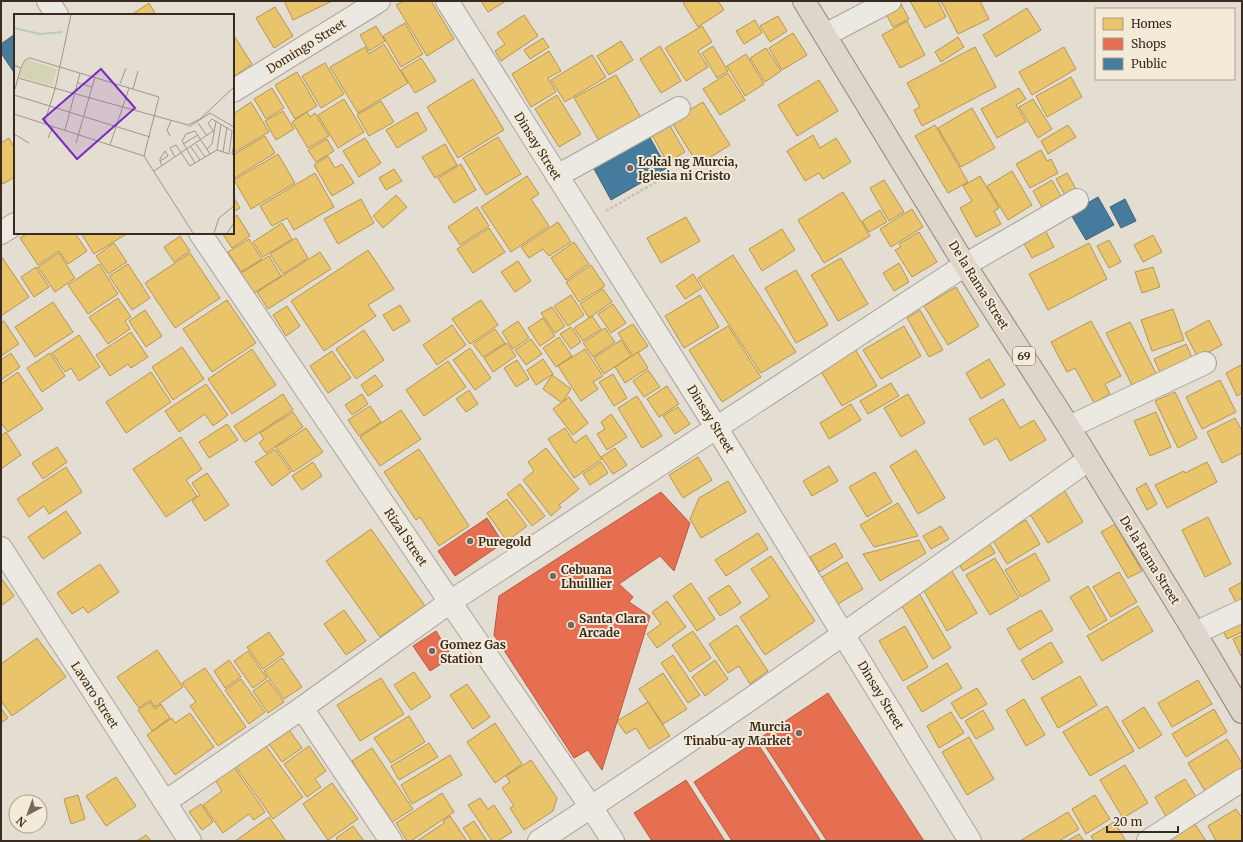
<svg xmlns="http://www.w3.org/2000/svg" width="1243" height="842" font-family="Merriweather,serif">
<rect width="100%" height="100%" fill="#e4ddd1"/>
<g fill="#e9c46a" stroke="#b49654">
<polygon points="284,1 332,1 293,20"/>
<polygon points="403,1 431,1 454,39 427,56 396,5"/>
<polygon points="481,1 506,1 488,12"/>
<polygon points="685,1 718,1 724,10 698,27 683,3"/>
<polygon points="910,1 938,1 946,17 925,28"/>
<polygon points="941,1 980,1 989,19 958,34"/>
<polygon points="149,3 156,15 131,15"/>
<polygon points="901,4 909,19 893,27 885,12"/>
<polygon points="275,7 293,36 274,48 256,18"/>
<polygon points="1027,8 1041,30 996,57 983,35"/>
<polygon points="524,15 538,36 501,61 495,51 505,44 497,33"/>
<polygon points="778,16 787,31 770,42 760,26"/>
<polygon points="755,20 762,33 744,44 736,31"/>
<polygon points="907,21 925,55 900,68 882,35"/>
<polygon points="405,23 423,54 401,67 383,36"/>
<polygon points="376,26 385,41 369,51 360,35"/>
<polygon points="702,26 712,42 698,51 708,67 686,81 665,48"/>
<polygon points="793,33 807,55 782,70 769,48"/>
<polygon points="233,34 252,64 233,77"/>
<polygon points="958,37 964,47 941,62 935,52"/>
<polygon points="543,38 549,47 530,59 524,50"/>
<polygon points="621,41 633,60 609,75 597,56"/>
<polygon points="384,44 408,83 358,113 330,67 365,47 369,54"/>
<polygon points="660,46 681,81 661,93 640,59"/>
<polygon points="713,46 728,71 717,78 702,53"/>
<polygon points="975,47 996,87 922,126 914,110 920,107 907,83"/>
<polygon points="1064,47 1076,69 1032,95 1019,72"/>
<polygon points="766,48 781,71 765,82 750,58"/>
<polygon points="549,51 561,71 548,78 556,92 531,107 512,74"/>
<polygon points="746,54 764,84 745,96 727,66"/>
<polygon points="592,55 606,77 565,102 551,80"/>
<polygon points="421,58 436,81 415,93 401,70"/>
<polygon points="325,63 344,94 321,108 302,76"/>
<polygon points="297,72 317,106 295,119 275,85"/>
<polygon points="728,73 745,100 720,115 703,89"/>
<polygon points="616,75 643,121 601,144 574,98"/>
<polygon points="1071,77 1082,97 1047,117 1036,96"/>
<polygon points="473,79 504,130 458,158 427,107"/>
<polygon points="819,80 838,111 797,136 778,105"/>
<polygon points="272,88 284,108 266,119 254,99"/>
<polygon points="1019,88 1026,99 1016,105 1026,122 997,138 981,109"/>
<polygon points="557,95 581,134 559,147 535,109"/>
<polygon points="344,99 364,132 338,148 318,115"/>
<polygon points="1033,99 1052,129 1038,138 1019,107"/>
<polygon points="381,101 394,122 369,136 357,115"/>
<polygon points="251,102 269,132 233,153 233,114"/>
<polygon points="703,102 730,145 698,165 671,121"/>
<polygon points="972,108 995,148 961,167 938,128"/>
<polygon points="283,111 294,129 276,140 265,121"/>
<polygon points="307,112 310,117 315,113 329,136 308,148 292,122"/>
<polygon points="417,112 427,130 397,148 386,130"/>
<polygon points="935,125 968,182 948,193 915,136"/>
<polygon points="1068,125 1076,137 1048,154 1041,141"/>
<polygon points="670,126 685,152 667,162 652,135"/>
<polygon points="813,135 820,148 836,138 851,162 823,179 819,173 805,181 787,151"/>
<polygon points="265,136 275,153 233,179 233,155"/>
<polygon points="498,137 521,174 486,195 463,158"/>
<polygon points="9,138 15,149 15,177 3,184 1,180 1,143"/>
<polygon points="365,138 381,163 359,177 343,151"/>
<polygon points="327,139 334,151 316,162 308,150"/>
<polygon points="445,144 457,165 435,178 422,157"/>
<polygon points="1041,150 1047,161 1051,159 1058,173 1030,188 1016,164"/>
<polygon points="278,154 295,183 251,209 234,180"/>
<polygon points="328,156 335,168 342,164 354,183 332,196 314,165"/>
<polygon points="461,164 476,190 454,203 438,178"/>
<polygon points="394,169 402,181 386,190 379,178"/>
<polygon points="1012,171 1032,205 1008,220 987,186"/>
<polygon points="315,173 334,207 294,230 287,218 272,226 260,206"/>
<polygon points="1067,173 1076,189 1065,195 1056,179"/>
<polygon points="527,176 539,194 531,199 549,226 511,252 481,207"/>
<polygon points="980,176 999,208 994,211 1001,224 976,237 960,208 972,201 963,186"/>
<polygon points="884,180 904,212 889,221 870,188"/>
<polygon points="1052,180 1063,200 1044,211 1033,191"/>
<polygon points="843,192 870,236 824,263 798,220"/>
<polygon points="396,195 407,207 383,228 373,216"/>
<polygon points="233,196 240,208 233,212"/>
<polygon points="361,199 374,223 338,244 324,219"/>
<polygon points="477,207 489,226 460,245 448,227"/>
<polygon points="912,209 923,227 891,247 880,229"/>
<polygon points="880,210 887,222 869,232 862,221"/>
<polygon points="237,215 250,236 232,248 222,233 233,233 233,218"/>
<polygon points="686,217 700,241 661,263 647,238"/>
<polygon points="558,222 571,242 549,256 543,249 529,258 521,247"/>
<polygon points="282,223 292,239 263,257 253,242"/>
<polygon points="489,228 505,252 473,273 457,249"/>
<polygon points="1044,228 1054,247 1032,258 1022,240"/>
<polygon points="782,229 795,250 762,271 749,249"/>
<polygon points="919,232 937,262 912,277 895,250 901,247 899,244"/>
<polygon points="28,233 75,233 87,251 68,264 59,251 38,265 20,238"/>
<polygon points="81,233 128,233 94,254"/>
<polygon points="1153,235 1162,252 1143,262 1134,245"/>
<polygon points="180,236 190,251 174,262 164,247"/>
<polygon points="296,238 308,258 283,274 270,254"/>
<polygon points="249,239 262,259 241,272 228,252"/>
<polygon points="1109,240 1121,262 1109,268 1097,246"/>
<polygon points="574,242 589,264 566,280 551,258"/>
<polygon points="114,243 127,262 108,274 96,256"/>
<polygon points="1089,243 1107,279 1048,310 1029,274"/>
<polygon points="368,250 394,289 368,305 376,316 324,351 291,301"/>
<polygon points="320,252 331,269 268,309 257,292"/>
<polygon points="59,253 75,278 55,292 38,267"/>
<polygon points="190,253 220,298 175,328 145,283"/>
<polygon points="733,255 796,352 761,373 698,278"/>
<polygon points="1,256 29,297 1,316"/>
<polygon points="269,256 281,276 254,293 241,273"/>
<polygon points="841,258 868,304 838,321 811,275"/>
<polygon points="518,261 531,281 515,292 501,272"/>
<polygon points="899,263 909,282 894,291 883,273"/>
<polygon points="99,264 118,294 88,314 68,285"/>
<polygon points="128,264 150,298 132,310 109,276"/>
<polygon points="591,265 605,286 579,302 566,282"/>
<polygon points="36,267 49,287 34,297 21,277"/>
<polygon points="1153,267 1160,287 1142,293 1135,272"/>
<polygon points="796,270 828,325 796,343 765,288"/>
<polygon points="693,274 702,288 685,299 676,286"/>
<polygon points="956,287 979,326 948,345 924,306"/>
<polygon points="603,289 612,302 589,318 580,304"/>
<polygon points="571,295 584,315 568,326 554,306"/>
<polygon points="700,295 719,327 684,348 665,316"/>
<polygon points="118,298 131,317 125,321 130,329 108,344 89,317"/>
<polygon points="227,300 256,343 212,372 183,329"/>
<polygon points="481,300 498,325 470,344 452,319"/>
<polygon points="53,302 73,332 35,357 15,327"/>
<polygon points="613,304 626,323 611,333 598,314"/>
<polygon points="400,305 410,321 393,331 383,315"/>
<polygon points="287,306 300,326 286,336 273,315"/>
<polygon points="552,307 565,326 555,333 541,313"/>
<polygon points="1173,309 1184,340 1152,351 1141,320"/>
<polygon points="145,310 162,336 146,347 129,321"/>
<polygon points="920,310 943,350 929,357 907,318"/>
<polygon points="592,316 601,329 583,341 574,328"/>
<polygon points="543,318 555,336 540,346 528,328"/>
<polygon points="1209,320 1222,345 1198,358 1185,333"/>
<polygon points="4,321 19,344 1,356 1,323"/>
<polygon points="518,321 529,338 513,349 502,332"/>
<polygon points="1091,321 1121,376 1105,384 1110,394 1094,403 1075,368 1067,372 1051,342"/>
<polygon points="1130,322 1157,375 1133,387 1106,333"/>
<polygon points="633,324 648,346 633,356 618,333"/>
<polygon points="452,325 466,345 437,365 423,345"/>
<polygon points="728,326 761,377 722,402 689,350"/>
<polygon points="904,326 921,356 881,379 863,350"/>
<polygon points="571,327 581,342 571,349 560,334"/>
<polygon points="605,328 615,342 593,357 583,343"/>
<polygon points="495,329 505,343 483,357 473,344"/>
<polygon points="364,330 384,360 356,379 336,349"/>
<polygon points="131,332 148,357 131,368 128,364 110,376 96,355"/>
<polygon points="79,335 100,367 79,381 71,368 65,372 52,353"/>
<polygon points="559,337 572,356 556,367 543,348"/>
<polygon points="531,339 542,354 526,365 515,350"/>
<polygon points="621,340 631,356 604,374 594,358"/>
<polygon points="507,343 516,356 493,372 484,358"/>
<polygon points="1186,344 1194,362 1162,377 1154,359"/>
<polygon points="182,347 204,379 173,400 152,367"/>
<polygon points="854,347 877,386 842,406 819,368"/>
<polygon points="470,348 491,378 475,390 453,360"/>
<polygon points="252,349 276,385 232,414 208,379"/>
<polygon points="585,349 603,376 593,382 598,389 581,401 558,366"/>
<polygon points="332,351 351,378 328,393 310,366"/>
<polygon points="638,352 648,368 625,383 615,367"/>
<polygon points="11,353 20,367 1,380 1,360"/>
<polygon points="50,353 65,376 42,392 27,368"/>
<polygon points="543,359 553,374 536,385 527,370"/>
<polygon points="989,359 1005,385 981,399 966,373"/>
<polygon points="517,360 529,379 516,387 504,368"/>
<polygon points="448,361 466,387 424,416 406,390"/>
<polygon points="1241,365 1242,368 1242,393 1237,396 1226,373"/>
<polygon points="648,370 660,387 644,397 633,381"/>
<polygon points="18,372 43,409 8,432 1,423 1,384"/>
<polygon points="151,372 171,402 126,433 106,402"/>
<polygon points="613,374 627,398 614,406 599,382"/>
<polygon points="375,375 383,386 368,396 361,385"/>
<polygon points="552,375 571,389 562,403 543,389"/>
<polygon points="1220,380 1236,412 1202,429 1186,397"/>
<polygon points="891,383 899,396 868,414 860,401"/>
<polygon points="206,384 228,415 213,426 205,414 179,432 165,411"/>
<polygon points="667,386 679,404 659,417 647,399"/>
<polygon points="469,390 478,404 466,412 456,399"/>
<polygon points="1175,392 1197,438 1178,448 1155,401"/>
<polygon points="283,394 293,410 245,442 234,426"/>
<polygon points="362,394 368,404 352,415 345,405"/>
<polygon points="908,394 925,423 901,437 884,408"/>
<polygon points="637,396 662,436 642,448 618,408"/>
<polygon points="569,397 588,423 573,435 553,409"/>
<polygon points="1003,399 1020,428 1034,420 1046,440 1010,461 997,438 984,445 969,419"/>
<polygon points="851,404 861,420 829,439 820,423"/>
<polygon points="370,406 381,422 359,436 348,420"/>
<polygon points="678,407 690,424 675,434 663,416"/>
<polygon points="401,410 421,439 380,466 360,437"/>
<polygon points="293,412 303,427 266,453 259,443 264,439 260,433"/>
<polygon points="1156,412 1171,447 1150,456 1134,421"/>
<polygon points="611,414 627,437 607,450 597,434 605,429 601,422"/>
<polygon points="1235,418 1242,431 1242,453 1222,463 1207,432"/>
<polygon points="227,424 238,440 209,458 199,442"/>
<polygon points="306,428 323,452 293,472 276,447"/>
<polygon points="565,428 575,443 586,435 602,459 574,478 548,439"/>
<polygon points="6,432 21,455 1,469 1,436"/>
<polygon points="181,437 202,469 186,480 197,496 166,517 133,469"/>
<polygon points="57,447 67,462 43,479 32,463"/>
<polygon points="546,448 579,489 559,505 561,507 551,516 523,480 534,471 528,462"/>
<polygon points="615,448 627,465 613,474 601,457"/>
<polygon points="275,449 291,472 272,486 255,462"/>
<polygon points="419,449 469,526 439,546 420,517 416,520 384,472"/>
<polygon points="916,450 945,498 918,514 890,466"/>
<polygon points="698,457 712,480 683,498 669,475"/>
<polygon points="313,462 322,476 302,490 292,476"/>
<polygon points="601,462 608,473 590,485 583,474"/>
<polygon points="1207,462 1217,482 1167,508 1155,485 1184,471 1185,473"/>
<polygon points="829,466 838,481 812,496 803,481"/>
<polygon points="66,467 82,492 49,514 44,506 29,517 17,499"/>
<polygon points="875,472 892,502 867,517 849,487"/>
<polygon points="207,473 229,505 205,521 192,501 200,495 192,483"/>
<polygon points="728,481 746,512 701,538 690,519 699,498"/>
<polygon points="1146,483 1157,504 1147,510 1136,489"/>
<polygon points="520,484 545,516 532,526 507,494"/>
<polygon points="1064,490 1083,522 1048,543 1028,511"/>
<polygon points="507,499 527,526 507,541 487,513"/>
<polygon points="898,503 918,536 874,547 860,525"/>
<polygon points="66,511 81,533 43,559 28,537"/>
<polygon points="1208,517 1231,564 1205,577 1182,530"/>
<polygon points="1026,520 1040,544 1007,564 992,539"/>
<polygon points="1115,524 1142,571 1128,578 1101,532"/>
<polygon points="941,526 949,539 931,549 923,536"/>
<polygon points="371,529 425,606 380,637 326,561"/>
<polygon points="758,533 768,549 726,576 715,560"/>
<polygon points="919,540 926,553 880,581 863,554"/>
<polygon points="988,541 995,553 963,571 956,559"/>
<polygon points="835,543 843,557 819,572 810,557"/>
<polygon points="1035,553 1050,580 1021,597 1005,570"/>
<polygon points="771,556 815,621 765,655 740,617 770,597 751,569"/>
<polygon points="995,558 1019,598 990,615 966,575"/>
<polygon points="847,562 863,589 836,605 820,578"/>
<polygon points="100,564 119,592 88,613 83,607 72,614 57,593"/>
<polygon points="950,568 977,613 947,631 921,586"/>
<polygon points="1119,572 1137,602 1111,617 1093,587"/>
<polygon points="1,578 14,596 1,606"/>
<polygon points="1242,582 1242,609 1240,610 1229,589"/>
<polygon points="691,583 715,619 697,631 673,596"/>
<polygon points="729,585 741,603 720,616 708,598"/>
<polygon points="1088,586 1107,620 1090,630 1070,597"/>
<polygon points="917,590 951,648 933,659 899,601"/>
<polygon points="667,601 686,627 657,648 647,634 661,624 652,612"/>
<polygon points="1138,606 1153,631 1102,661 1087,636"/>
<polygon points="344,610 366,641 346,655 324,624"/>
<polygon points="1041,610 1053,630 1019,650 1007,629"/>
<polygon points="1242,617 1242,632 1227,639 1221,627"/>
<polygon points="737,625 768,671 750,684 739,666 728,673 709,644"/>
<polygon points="905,626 928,667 903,681 879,641"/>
<polygon points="693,631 711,658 690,672 672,645"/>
<polygon points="269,632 284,654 263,669 247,647"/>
<polygon points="1242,635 1242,658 1233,639"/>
<polygon points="37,638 66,677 12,716 1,701 1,664"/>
<polygon points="1051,642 1063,662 1033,680 1021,660"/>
<polygon points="157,650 183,687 155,707 150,700 139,708 117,677"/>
<polygon points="248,651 267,678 253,688 234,661"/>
<polygon points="673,655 700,695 688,703 661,663"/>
<polygon points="282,658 302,687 284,699 264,671"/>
<polygon points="229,660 241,677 225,688 214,671"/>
<polygon points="715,660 728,679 705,696 692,677"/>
<polygon points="947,663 962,688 922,712 907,687"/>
<polygon points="205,668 246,727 218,746 190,706 196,702 182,683"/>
<polygon points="414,672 431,697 411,710 394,685"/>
<polygon points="663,673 687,709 663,724 639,689"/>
<polygon points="1080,676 1097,705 1058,728 1041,698"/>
<polygon points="381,678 404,714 360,741 337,705"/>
<polygon points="241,679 265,712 249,724 225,690"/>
<polygon points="268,680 284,702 268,713 253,691"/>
<polygon points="1198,680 1212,704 1172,727 1158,703"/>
<polygon points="467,684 490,717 473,729 450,695"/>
<polygon points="977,688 987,704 961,719 951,703"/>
<polygon points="1024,699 1045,735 1026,746 1006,710"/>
<polygon points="150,702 155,709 161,704 170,718 152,731 138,710"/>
<polygon points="648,702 670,736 649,749 636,728 626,734 617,721"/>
<polygon points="1107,706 1134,751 1090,776 1063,732"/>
<polygon points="1144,707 1162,735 1139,749 1122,721"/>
<polygon points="1,708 8,718 1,723"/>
<polygon points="1214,709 1227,732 1186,757 1172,734"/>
<polygon points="983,710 994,729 976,739 965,721"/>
<polygon points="951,712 964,733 939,748 927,726"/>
<polygon points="190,713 214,747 175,775 147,735 172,718 175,723"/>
<polygon points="409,716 425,742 391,763 374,738"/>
<polygon points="495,723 522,764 495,783 467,742"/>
<polygon points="287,727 302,748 282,762 267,741"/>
<polygon points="969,737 994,779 967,795 942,752"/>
<polygon points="1227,739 1242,763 1242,769 1205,791 1188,763"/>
<polygon points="429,743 438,757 399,780 391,766"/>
<polygon points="266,746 303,797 273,819 236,767"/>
<polygon points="309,746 326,771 315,779 321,787 307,797 284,764"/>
<polygon points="372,748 413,809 392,822 352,761"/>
<polygon points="450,755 462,775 412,804 401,785"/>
<polygon points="531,760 557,798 553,811 524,830 510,808 514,806 502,788 510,782 506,776"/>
<polygon points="232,764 265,812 254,820 249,814 223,833 203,805 222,791 213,777"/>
<polygon points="1125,765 1148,803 1123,818 1100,780"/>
<polygon points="116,777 136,806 106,826 86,796"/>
<polygon points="1185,779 1199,802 1168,820 1155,797"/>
<polygon points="332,783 358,819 328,840 303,804"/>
<polygon points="442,793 454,812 411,841 407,841 396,823"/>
<polygon points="78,795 85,819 71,824 64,799"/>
<polygon points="1095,795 1110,819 1086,834 1072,809"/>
<polygon points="480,798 488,809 494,805 512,832 498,841 492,841 468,805"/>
<polygon points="201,804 213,822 202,830 189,812"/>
<polygon points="1236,809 1242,818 1242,841 1216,841 1208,826"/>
<polygon points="1068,812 1079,829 1059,841 1020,841"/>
<polygon points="450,816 467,841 417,841 444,823 443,821"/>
<polygon points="269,817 286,841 235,841"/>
<polygon points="474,821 487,841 472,841 463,828"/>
<polygon points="1114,822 1126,841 1094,841 1091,836"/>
<polygon points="1195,824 1206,841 1167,841"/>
<polygon points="353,826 364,841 338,841 336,838"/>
<polygon points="1079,834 1084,841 1067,841"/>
<polygon points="146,835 151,841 137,841"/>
</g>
<g fill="#e76f51" stroke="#b35b43">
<polygon points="661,492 690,523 674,571 660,556 619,584 633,597 629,602 650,616 602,770 588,750 574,758 494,635 499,596"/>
<polygon points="487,518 503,543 455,576 438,551"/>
<polygon points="436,631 452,657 430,671 413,646"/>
<polygon points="828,693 924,841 827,841 760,738"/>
<polygon points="756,741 821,841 732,841 694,782"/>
<polygon points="686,780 725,841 652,841 634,813"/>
</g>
<g fill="#457b9d" stroke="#416378">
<polygon points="15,34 15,74 1,53 1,44"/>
<polygon points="649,136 667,168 611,200 593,167"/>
<polygon points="1098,197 1114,225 1086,240 1070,213"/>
<polygon points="1125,199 1136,221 1121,228 1110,207"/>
</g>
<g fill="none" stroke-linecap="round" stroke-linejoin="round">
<g stroke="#aaa399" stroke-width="24">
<g id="minor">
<polyline points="447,1 716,427 970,841"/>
<polyline points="825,35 890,1"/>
<polyline points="233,91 379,1"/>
<polyline points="557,176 679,108"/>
<polyline points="1,233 15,224"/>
<polyline points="1069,427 1205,363"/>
<polyline points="1,548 190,841"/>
<polyline points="1195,633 1242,611"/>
<polyline points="302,708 391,841"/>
<polyline points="165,802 302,708 450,602 965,265 1077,200"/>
<path d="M539 841C726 720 907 589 1088 460"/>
<polyline points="1148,841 1242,780"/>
</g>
</g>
<g stroke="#aaa399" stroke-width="24">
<g id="tertiary">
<polyline points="48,1 57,15"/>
<polyline points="200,233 450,602 591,807 613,841"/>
</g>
</g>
<g stroke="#8f8880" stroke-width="24">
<polyline id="trunk" points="804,1 965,265 1069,427 1195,633 1242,712"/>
</g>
<polyline stroke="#c5c0b8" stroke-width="2.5" stroke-dasharray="3 2" stroke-linecap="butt" points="606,211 668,175"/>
<use href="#minor" stroke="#ece9e2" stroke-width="22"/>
<use href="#tertiary" stroke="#ece9e2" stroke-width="22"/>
<use href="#trunk" stroke="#ded6cb" stroke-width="22"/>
</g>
<g fill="#75695f" stroke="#f4ead8" stroke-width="1.5">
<circle cx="630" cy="168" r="4"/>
<circle cx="470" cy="541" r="4"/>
<circle cx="553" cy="576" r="4"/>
<circle cx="571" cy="625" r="4"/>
<circle cx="432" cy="651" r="4"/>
<circle cx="799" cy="733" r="4"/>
</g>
<g text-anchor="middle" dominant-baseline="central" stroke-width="4" stroke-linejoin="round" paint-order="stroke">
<rect fill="#f4ead8" stroke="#716458" stroke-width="1" x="1013" y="347" width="22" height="18" rx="3"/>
<g font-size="11" font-weight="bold" fill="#392b21">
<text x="1024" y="356">69</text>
</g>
<g font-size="12" fill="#392b21" stroke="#f4ead8">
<text transform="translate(306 46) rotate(-32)">Domingo Street</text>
<text transform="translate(538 146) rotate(58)">Dinsay Street</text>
<text transform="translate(979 285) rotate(58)">De la Rama Street</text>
<text transform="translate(711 419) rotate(58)">Dinsay Street</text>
<text transform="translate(406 537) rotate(56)">Rizal Street</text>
<text transform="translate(1150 560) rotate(58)">De la Rama Street</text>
<text transform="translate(95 695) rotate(57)">Lavaro Street</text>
<text transform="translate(881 695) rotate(59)">Dinsay Street</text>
</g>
<g font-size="12" font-weight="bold" fill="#392b21" stroke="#f4ead8" text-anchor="start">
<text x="638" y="161">Lokal ng Murcia,<tspan x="638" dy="14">Iglesia ni Cristo</tspan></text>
<text x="478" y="541">Puregold</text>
<text x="561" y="569">Cebuana<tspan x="561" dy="14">Lhuillier</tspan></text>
<text x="579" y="618">Santa Clara<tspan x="579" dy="14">Arcade</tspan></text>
<text x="440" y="644">Gomez Gas<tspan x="440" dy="14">Station</tspan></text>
<text x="791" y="726" text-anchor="end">Murcia<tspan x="791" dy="14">Tinabu-ay Market</tspan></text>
</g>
</g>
<g transform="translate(14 14)">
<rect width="220" height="220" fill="#e4ddd1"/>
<path d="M14 46 43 55 38 72 5 63 11 47Z" fill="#d4d3b4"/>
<path fill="none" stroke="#bbc9c0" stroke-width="2" d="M0 14 26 20 48 18"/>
<path fill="none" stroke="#a0968b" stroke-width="1" d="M0 51 7 54 0 78M7 54 11 46 16 44 145 83 130 142M4 64 174 111 186 105 220 73M64 69 78 73M106 70 112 54M119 75 124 57M0 81 136 123M0 100 130 142 179 219M184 109 193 122M30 110 41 75 57 1M175 113 196 99 220 113M51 116 66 59M200 118 194 109 198 105 218 117 215 140 203 136M0 120 15 129M156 122 153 116 157 107M34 124 39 113M62 129 81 63M220 129 218 140 220 142M169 130 184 121M182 130 191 143M96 131 115 74M177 133 186 146M193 135 198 130 202 107M209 138 213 113M161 143 156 134 162 131 176 152 203 136 207 110M146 147 154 142 151 137 146 145V147L148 152M181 149 168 127 172 120 181 117 196 140M140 157 199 117M200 219 205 204 220 192M213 219 220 209"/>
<path fill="#7b2cbf" fill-opacity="0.15" stroke="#7b2cbf" stroke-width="2" d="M87 55 121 94 63 145 29 105Z"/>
<rect width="220" height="220" fill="none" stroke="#392b21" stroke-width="2"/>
</g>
<rect width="1243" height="842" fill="none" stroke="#392b21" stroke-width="4"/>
<rect x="1095" y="8" width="140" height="72" fill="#f4ead8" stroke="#a99e8f"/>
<rect x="1103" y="18" width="20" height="12" fill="#e9c46a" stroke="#a99e8f"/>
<text x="1131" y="28" font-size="12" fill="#392b21">Homes</text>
<rect x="1103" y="38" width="20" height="12" fill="#e76f51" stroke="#a99e8f"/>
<text x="1131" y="48" font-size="12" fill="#392b21">Shops</text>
<rect x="1103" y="58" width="20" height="12" fill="#457b9d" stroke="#a99e8f"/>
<text x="1131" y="68" font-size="12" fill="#392b21">Public</text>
<g transform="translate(28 814) rotate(221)"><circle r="19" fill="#f4ead8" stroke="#a99e8f"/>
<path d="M0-3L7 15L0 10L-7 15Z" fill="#75695f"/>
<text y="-6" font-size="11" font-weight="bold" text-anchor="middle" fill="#392b21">N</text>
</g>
<path d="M1107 826v6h71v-6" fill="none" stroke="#392b21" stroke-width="2"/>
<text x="1113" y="826" font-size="12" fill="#392b21" stroke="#f4ead8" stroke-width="3" paint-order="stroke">20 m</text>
</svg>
